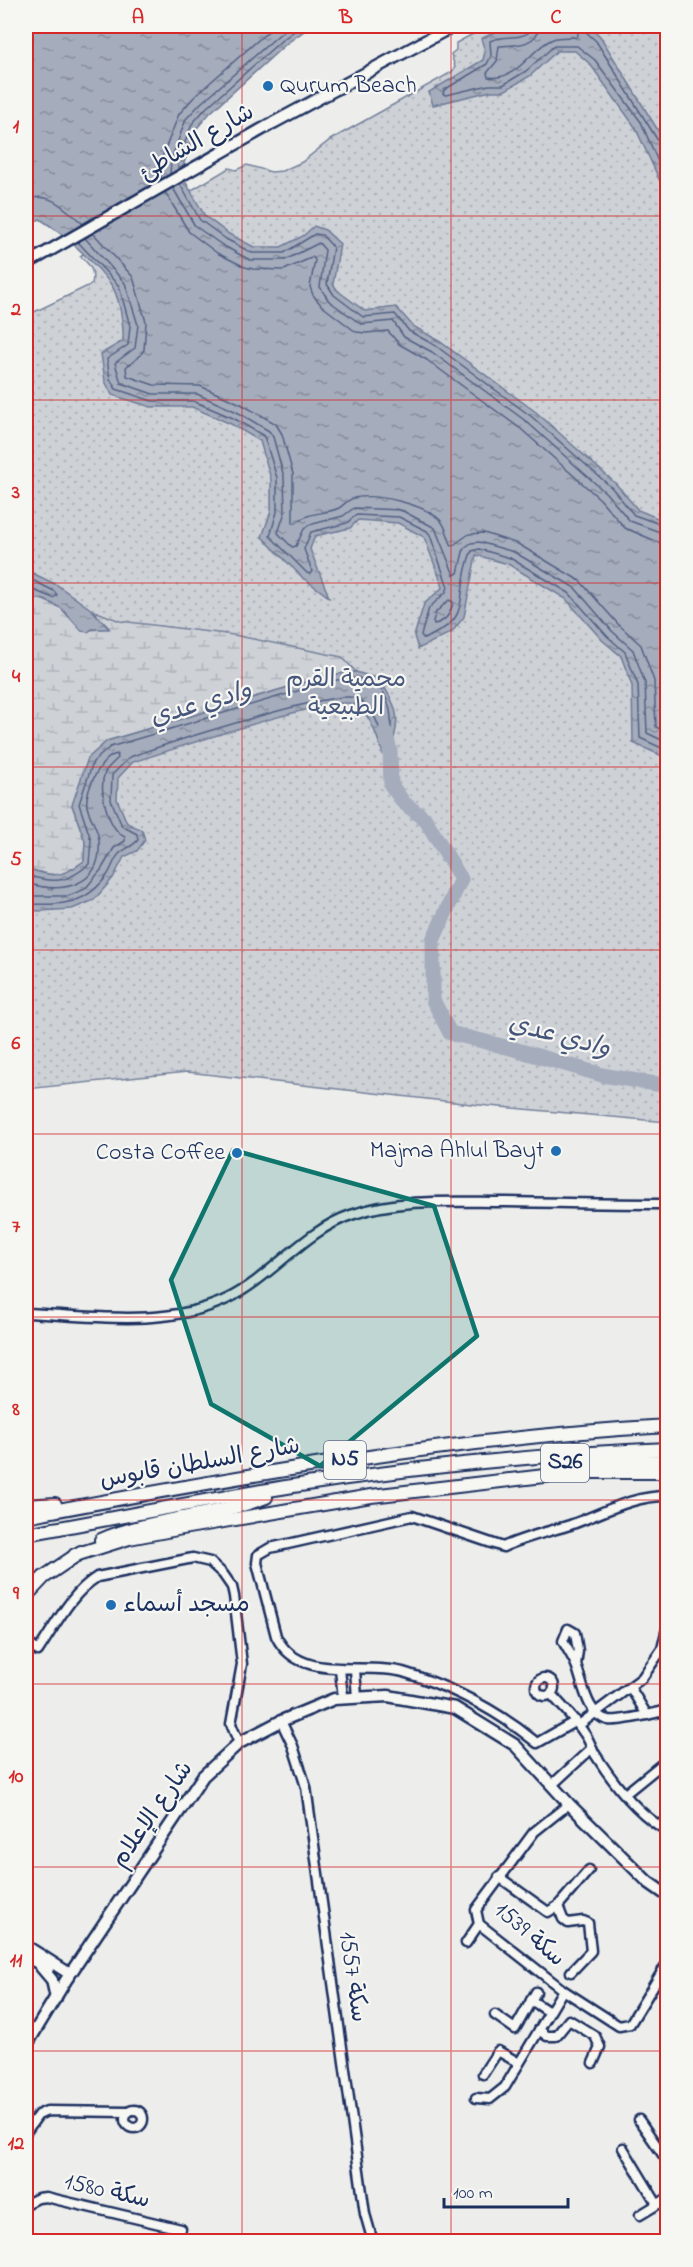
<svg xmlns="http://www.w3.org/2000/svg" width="693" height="2267" font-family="'Indie Flower','Playpen Sans Arabic',sans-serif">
<defs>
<pattern id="grass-dots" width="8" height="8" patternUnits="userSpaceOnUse" patternTransform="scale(1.5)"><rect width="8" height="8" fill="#ced2d7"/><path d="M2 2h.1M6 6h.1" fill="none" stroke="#b0b5bb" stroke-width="1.8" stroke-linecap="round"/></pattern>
<pattern id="wetland-marsh" width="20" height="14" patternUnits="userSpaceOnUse" patternTransform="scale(1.5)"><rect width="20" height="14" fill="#ced2d7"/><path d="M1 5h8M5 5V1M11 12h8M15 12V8" fill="none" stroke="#b0b5bb"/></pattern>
<pattern id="water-ripples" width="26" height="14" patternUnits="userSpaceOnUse" patternTransform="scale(1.5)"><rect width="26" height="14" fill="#a5acbc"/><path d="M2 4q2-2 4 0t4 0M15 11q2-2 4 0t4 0" fill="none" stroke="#868c9c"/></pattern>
</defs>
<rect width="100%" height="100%" fill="#edeeec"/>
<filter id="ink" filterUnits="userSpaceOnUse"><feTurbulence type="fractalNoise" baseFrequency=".0167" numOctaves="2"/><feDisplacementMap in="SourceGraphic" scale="12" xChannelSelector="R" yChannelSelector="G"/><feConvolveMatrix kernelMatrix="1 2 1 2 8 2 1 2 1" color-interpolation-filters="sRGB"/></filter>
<g filter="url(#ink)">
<path fill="url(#grass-dots)" stroke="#74809a" stroke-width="1.5" d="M488 26H667V1122L489 1106 187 1072 26 1089V316L92 284C95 270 90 265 80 256L229 168 236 170 247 165 271 172 282 171 302 162 330 140 452 72 455 67 451 54 456 50V43Z"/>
<path fill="url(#wetland-marsh)" stroke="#74809a" stroke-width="1.5" d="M26 592 61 608 82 631 109 628 92 610 120 621 234 635 342 657 356 672 329 675 107 741 72 805 85 841 84 861C60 879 53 877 26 868Z"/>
<g fill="url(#water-ripples)" stroke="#6e7a96" stroke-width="1.5">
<path d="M26 26H311L286 44 210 113 197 128 184 163V179L205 216 229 234 254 247H281L303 236 314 226 325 230 340 244 333 284 338 291 365 311 396 307 413 326 439 341 536 412 616 484 638 510 667 522V758L633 743 632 686 621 656 602 640 566 599 508 564 476 555 464 617 452 632 418 649 414 636 424 604 443 587 424 537 398 523 358 520 350 528 315 536 310 549 329 597 303 578 262 537 271 511V479L260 441 231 424 192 407H151L112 395 105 381 101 354 123 341C124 326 120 299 112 286 95 262 65 235 40 219L26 225Z"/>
<polygon points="533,26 588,26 600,36 667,145 667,205 665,192 635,127 590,64 575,51 557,51 530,76 504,91 491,91 433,105 429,92 483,60 485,51 481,39 501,29 510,33"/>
<polygon points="26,570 57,585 92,610 109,629 92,629 88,632 82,631 61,608 45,600 33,598 26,592"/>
<path d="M356 672 379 679C403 715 400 722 386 762 378 743 373 713 353 704 331 695 166 752 133 762L118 778 117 799 127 823 142 830 145 840 137 851 124 857 113 878 94 900 72 909 40 911 26 910V868C53 877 61 879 84 861L85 841 72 805 88 758 107 741 329 675Z"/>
</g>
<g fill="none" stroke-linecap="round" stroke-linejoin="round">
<g stroke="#526184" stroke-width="1.5">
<path d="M531 26V31C518 41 504 34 490 41L491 56 487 64 444 90 443 94 446 95 489 85H503L526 71 554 46H577L595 60 641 122 668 185"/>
<path d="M539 26C538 46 514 45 499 46L497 61 487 73 488 77C518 82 530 48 553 39 560 36 569 38 577 37L578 35 577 26"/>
<polyline points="584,26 585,31 596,41 660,144 668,147"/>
<polyline points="178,170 178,161 192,124 206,108 282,40 301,26"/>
<polyline points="170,174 171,160 186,119 201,103 289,26"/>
<polyline points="161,179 162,157 179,114 195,96 274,26"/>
<polyline points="180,184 200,220 226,239 252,253 284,253 315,234 322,235 333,247 327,284 334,295 363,317 395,314 409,331 436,346 532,417 612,488 634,515 668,527"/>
<polyline points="173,188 195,226 222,245 250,260 285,260 319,243 325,250 320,287 329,301 361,324 393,321 404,337 432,352 527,422 606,493 630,521 668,535"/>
<polyline points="165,192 189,232 217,253 245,267 253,269 284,270 313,257 315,260 310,287 313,295 322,306 356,332 366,333 388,331 399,344 427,360 521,429 600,499 625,528 658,542 668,544"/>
<path d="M26 200C49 190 66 209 83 224"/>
<path d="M93 233 133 277 146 322 144 350 138 358 126 367 127 376 154 385 200 386 241 404 276 424 282 434 293 474V523H296C309 511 324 515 339 508 344 505 347 500 354 498 376 493 425 504 441 521 447 528 448 539 452 546L469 534 484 533 518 544 580 581 618 624 641 645 654 681 656 727 668 733"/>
<polyline points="85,238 125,283 138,325 135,348 115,363 121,383 153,394 197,394 237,412 269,431 273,437 284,477 285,512 278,533 292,547 296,546 304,529 309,525 343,516 354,508 401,510 435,528 454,575 458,573 464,548 471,543 479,542 514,552 575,588 612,631 633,650 645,683 647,733 668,743"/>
<path d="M78 242 119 286 130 326 128 345 107 359 110 379 116 389 152 401H193L233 418 264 436 277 478V512L270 536 307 573 310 574 312 571 304 549 311 532 347 523 356 515 399 517 427 531 430 535 448 587 446 592 429 608 421 635 424 639C468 619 457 610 466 569 468 562 469 556 472 551L479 549 510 558 569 593 607 636 625 652 638 685 640 738 668 751"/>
<polyline points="26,577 54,591 57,595 53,598 26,587"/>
<path d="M449 600 453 602C451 613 446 622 434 624L433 621 436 612Z"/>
<path d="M26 875C52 883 67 884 89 864L91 840 79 804 93 762 110 747 331 681C345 679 360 676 374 683 389 692 397 726 386 740L383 738C376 720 374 707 355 698 334 689 160 746 130 757L112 775 111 800 122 826 137 834 138 840C132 847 125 848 119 854 114 859 112 868 108 874 86 906 61 905 26 904"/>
<path d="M26 883C62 894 103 887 99 840 98 828 89 817 87 806 84 791 102 756 117 754L118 758C114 762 108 767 105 772 98 790 108 829 125 837V841L114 848 101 870 85 889 68 896H26"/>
</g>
<polyline stroke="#a5acbc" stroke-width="15" points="385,732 390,750 391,785 404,803 425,819 461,879 433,940 433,1000 450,1033 514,1049 602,1075 668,1086"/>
<g stroke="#1b2f5e" stroke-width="13">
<g id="minor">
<path d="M26 1313C91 1316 166 1328 227 1299 272 1277 304 1231 351 1215 399 1198 454 1202 504 1202 559 1203 613 1204 668 1204"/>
<path d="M26 1642 38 1651C55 1626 71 1593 97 1577L193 1558 210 1562 223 1574 232 1587 234 1596 242 1664 231 1724 239 1743"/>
<path d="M576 1665 578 1651 575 1633 568 1629 563 1641C567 1649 573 1657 576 1665 583 1682 586 1715 608 1720 620 1722 655 1713 668 1710"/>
<polyline points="340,1669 343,1698"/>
<polyline points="355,1669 357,1698"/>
<circle cx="545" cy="1687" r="9"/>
<polyline points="630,1687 647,1715"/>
<path d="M551 1694C563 1707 575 1719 584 1733 589 1739 591 1747 595 1754 612 1781 638 1815 668 1831"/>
<polyline points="281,1721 293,1746 306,1787 365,2214 373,2242"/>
<path d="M576 1721 537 1743C497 1710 453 1687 403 1672 363 1661 299 1684 276 1636L257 1563 258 1555 270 1548 412 1516 503 1547C525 1537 547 1532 570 1525 604 1513 630 1496 668 1496"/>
<polyline points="579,1725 642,1678 662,1649 668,1624"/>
<polyline points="552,1785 592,1748"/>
<polyline points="625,1794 668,1759"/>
<polyline points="569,1804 534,1832 476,1910 479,1924 563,1990 619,2026 630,2024 668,1962"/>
<polyline points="499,1877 548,1912 558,1906 589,1870"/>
<polyline points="558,1906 563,1919 568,1923 583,1921 588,1923 591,1951 571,1972"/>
<polyline points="466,1943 479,1924"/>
<polyline points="531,2000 549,2012"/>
<polyline points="495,2015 515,2029 536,1992"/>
<polyline points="539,2030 547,2036 556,2036 569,2020 595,2036 600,2047 593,2063"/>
<polyline points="483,2074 498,2051 519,2063"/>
<polyline points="476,2098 490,2099 505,2087 563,1990"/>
<circle cx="134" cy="2119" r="9"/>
<polyline points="639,2120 668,2162"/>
<polyline points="26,2132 38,2115 47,2111 128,2112"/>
<polyline points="623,2148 657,2204"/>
<polyline points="26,2204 38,2198 46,2197 181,2229"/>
<polyline points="640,2215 668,2198"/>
</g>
</g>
<g stroke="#1b2f5e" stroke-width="15">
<g id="major">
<polyline points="26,264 273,123 453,26"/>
<polyline points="26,1946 70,1974"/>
<polyline points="26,1956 48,1969"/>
<polyline points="41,1967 52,1980 56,1998"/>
<polyline points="26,2046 66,1980 203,1776 239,1743 281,1721 334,1699 388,1696 455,1708 515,1745 569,1804 648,1882 668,1896"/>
</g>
</g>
<g stroke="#1b2f5e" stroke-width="16">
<g id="highway">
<polyline points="556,1463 668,1461"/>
<polyline points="26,1506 55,1504"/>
<path d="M26 1516C238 1476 451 1438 668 1426"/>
<path d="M26 1534C115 1518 204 1500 293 1486 417 1467 542 1454 668 1449"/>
<path d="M101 1540C154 1517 213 1518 266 1497"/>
<polyline points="75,1555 129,1538 188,1527 371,1496 579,1472 668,1472"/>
<polyline points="26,1596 44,1577 81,1552"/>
</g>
</g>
<use href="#minor" stroke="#f6f6f2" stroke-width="8"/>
<use href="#major" stroke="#f6f6f2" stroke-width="10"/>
<use href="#highway" stroke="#f6f6f2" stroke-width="12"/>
</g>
</g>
<path fill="#0f766e" fill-opacity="0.2" stroke="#0f766e" stroke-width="4.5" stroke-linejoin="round" d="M233 1150 434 1206 477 1336 320 1466 211 1404 171 1280Z"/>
<path fill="none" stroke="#d62828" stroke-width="1.5" stroke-opacity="0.55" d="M242 26V2242M451 26V2242M26 216H668M26 400H668M26 583H668M26 767H668M26 950H668M26 1134H668M26 1317H668M26 1500H668M26 1684H668M26 1867H668M26 2051H668"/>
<g fill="#1f6fb2" stroke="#f6f6f2" stroke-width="2">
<circle cx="268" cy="86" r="6"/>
<circle cx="556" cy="1151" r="6"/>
<circle cx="237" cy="1153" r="6"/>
<circle cx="111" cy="1605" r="6"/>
</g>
<g text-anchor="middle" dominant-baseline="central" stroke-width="4.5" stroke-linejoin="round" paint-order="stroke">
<g fill="#f6f6f2" stroke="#5d6b8a" stroke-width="1.5">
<rect x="324" y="1441" width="42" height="38" rx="4.5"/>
<rect x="541" y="1444" width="48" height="38" rx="4.5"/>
</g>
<g font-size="22" font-weight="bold" fill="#1b2f5e">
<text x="345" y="1460">N5</text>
<text x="565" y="1463">S26</text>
</g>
<g font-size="24" fill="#1b2f5e" stroke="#f6f6f2" text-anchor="start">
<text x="280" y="86">Qurum Beach</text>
<text x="544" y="1151" text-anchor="end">Majma Ahlul Bayt</text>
<text x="225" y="1153" text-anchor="end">Costa Coffee</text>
<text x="123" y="1605">مسجد أسماء</text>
</g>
<g font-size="24" fill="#1b2f5e" stroke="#f6f6f2">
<text transform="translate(197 143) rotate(-30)">شارع الشاطئ</text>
<text transform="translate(200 1464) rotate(-10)">شارع السلطان قابوس</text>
<text transform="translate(153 1815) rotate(-55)">شارع الإعلام</text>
<text transform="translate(529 1935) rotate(41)">سكة 1539</text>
<text transform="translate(352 1977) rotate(82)">سكة 1557</text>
<text transform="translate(107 2192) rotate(13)">سكة 1580</text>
</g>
<g font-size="24" fill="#48587c" stroke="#f6f6f2">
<text x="346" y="680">محمية القرم<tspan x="346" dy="28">الطبيعية</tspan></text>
</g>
<g font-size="26" font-style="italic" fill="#44547a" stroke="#f6f6f2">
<text transform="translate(201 705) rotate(-16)">وادي عدي</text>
<text transform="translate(559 1037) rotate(15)">وادي عدي</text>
</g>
</g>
<rect width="693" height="2267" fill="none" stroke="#f6f6f2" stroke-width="66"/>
<path d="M444 2198v9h124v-9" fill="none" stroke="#1b2f5e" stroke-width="3"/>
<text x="453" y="2198" font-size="18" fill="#1b2f5e" stroke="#f6f6f2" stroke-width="4.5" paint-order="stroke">100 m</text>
<rect x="33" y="33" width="627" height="2201" fill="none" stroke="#d62828" stroke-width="2"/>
<g font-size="20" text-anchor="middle" font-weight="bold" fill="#d62828">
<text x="138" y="23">A</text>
<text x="346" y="23">B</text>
<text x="556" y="23">C</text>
<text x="16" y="132">1</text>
<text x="16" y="315">2</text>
<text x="16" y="498">3</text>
<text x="16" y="682">4</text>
<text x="16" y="865">5</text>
<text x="16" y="1049">6</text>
<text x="16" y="1232">7</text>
<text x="16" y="1415">8</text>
<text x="16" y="1599">9</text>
<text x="16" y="1782">10</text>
<text x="16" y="1966">11</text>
<text x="16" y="2149">12</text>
</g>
</svg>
